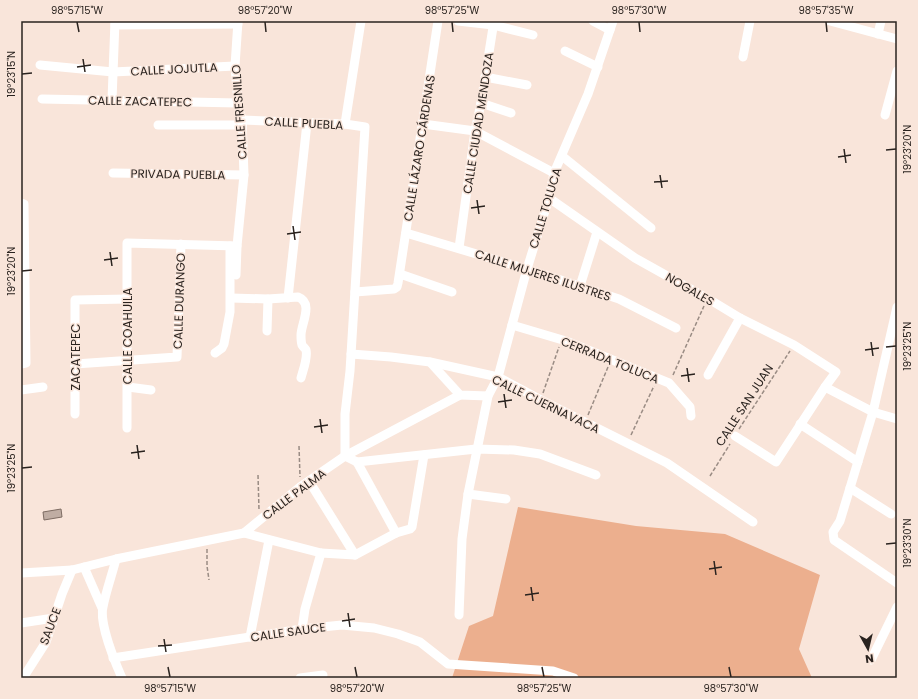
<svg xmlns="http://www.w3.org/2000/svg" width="918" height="699" font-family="Poppins,sans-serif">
<rect width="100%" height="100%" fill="#f9e5da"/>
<polygon fill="#ecaf8e" points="518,507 636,526 725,534 820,575 799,649 812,678 452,678 469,626 493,616"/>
<polygon fill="#c0ada3" stroke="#7e6c63" points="61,509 62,517 44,520 43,512"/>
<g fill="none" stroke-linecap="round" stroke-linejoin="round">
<g stroke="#9a8c84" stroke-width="1.5" stroke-dasharray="4 2" stroke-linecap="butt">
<polyline points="673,375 704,306"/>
<polyline points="543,393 559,347"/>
<polyline points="588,415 608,367"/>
<polyline points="739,429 790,351"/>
<polyline points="631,435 654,386"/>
<polyline points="299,446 300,477"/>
<polyline points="258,475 259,510"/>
<polyline points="710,476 730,444"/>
<polyline points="207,549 207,566 209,580"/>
</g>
<g stroke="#fff" stroke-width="9">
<polyline points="458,21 493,25 533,35"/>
<polyline points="593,21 610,30"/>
<polyline points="830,21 897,39"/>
<polyline points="115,25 238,24"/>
<polyline points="878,34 881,21"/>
<polyline points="565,51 598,67"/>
<polyline points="743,57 750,21"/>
<polyline points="40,65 113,72 235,66"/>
<polyline points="485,77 527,85"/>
<polyline points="42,99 238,103"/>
<polyline points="112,100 115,21"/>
<polyline points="481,103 511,113"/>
<polyline points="885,115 897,71"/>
<polyline points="242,120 345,124 365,127 350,371 345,414 345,456"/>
<polyline points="345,124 361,21"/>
<polyline points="423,124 475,131 554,173"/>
<polyline points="158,125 242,125"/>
<polyline points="562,156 651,228"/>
<polyline points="113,173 244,175"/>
<polyline points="549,198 635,258 712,301 740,318 794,345 836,372 825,387 776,462 735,436"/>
<polyline points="21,203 24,204 26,363 21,364"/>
<polyline points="406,233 527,269 619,299 676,328"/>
<polyline points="459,248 475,131 481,103 494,21"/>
<polyline points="400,274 452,292"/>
<polyline points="236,275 237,246 244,175 242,120 238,103 235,66 238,21"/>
<polyline points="580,286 597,232"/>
<polyline points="355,292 394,289 397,287 398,283 438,21"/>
<path d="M231 298 268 299 298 297C314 303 301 324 301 335 301 338 301 342 302 345 303 347 305 348 306 350 308 358 303 370 301 378"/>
<polyline points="288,298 307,123"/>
<polyline points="897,307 873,412 840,521 833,532 834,540 897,583"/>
<polyline points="512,325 566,341 669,383 690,407 691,416"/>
<polyline points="267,331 268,299"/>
<polyline points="215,353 222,348 224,344 230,312 230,246"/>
<polyline points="351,354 391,357 430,362 498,377 541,400 667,463 753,522"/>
<polyline points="430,362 460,395 488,396"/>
<polyline points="75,364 177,357 181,244"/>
<polyline points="708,375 740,318"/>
<polyline points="128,387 151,390"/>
<polyline points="825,387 873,412 897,419"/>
<polyline points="21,390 43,387"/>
<polyline points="75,414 75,300 128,299"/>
<polyline points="800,424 858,462"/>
<polyline points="127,428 127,243 237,246"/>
<polyline points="345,456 357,462 476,449 514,450 540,454 596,475"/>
<polyline points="357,462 396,533"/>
<polyline points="309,481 355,555"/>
<polyline points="850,488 891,514"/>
<polyline points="468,494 506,499"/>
<polyline points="244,533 300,487 345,456 460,395"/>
<path d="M116 559C112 575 106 591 103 607 99 623 115 662 122 678"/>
<polyline points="84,567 102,608"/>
<polyline points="21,573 72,570 116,559 244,533 321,553 355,555 396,533 410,529 412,527 424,455"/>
<polyline points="459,615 462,539 468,494 488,396 498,377 527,269 549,198 554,173 588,94 613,21"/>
<polyline points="21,623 54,618"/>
<polyline points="302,629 305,609 321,553"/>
<polyline points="250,637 269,540"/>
<polyline points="113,658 302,629 342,625 374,628 398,634 420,642 448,664 553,671 574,678"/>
<polyline points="871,660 897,607"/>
<polyline points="23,678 46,642 62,594 72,570"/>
<polyline points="300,678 323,675"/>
</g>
</g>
<path fill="none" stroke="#2a231f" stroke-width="1.5" d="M77 22 79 32M265 22 266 32M452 22 453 32M639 22 640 32M826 22 827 32M83 59 85 72M77 67 91 65M22 74 32 73M844 149 846 163M886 150 896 149M838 157 851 155M660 175 662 188M654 182 668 181M477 200 479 214M471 208 485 206M293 226 295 240M287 234 301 232M110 252 112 266M104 260 118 258M22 271 32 270M871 342 873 356M886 347 896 346M865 350 879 348M687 368 689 382M681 376 695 374M504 394 506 408M498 402 512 400M320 419 322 433M314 427 328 425M137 445 139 459M131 453 145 451M22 468 32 467M886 544 896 543M714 561 716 575M709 569 722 567M531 587 533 601M525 595 539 593M348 613 350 627M342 621 355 619M164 639 166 652M158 646 172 645M168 667 170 677M355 667 357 677M542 667 544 677M729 667 731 677"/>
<g text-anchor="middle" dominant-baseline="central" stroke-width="3" stroke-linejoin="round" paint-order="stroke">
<g font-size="12" fill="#2a231f" stroke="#f9e5da">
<text transform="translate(174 69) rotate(-3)">CALLE JOJUTLA</text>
<text transform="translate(140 101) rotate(1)">CALLE ZACATEPEC</text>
<text transform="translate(239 112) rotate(-94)">CALLE FRESNILLO</text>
<text transform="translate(304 123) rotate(3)">CALLE PUEBLA</text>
<text transform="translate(478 123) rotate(-81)">CALLE CIUDAD MENDOZA</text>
<text transform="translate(419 148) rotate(-81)">CALLE LÁZARO CÁRDENAS</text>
<text transform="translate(178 174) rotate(1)">PRIVADA PUEBLA</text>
<text transform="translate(545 208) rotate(-73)">CALLE TOLUCA</text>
<text transform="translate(543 275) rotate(18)">CALLE MUJERES ILUSTRES</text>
<text transform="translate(690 289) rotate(30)">NOGALES</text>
<text transform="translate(179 301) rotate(-88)">CALLE DURANGO</text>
<text transform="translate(127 336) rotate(-90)">CALLE COAHUILA</text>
<text transform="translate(75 357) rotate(-90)">ZACATEPEC</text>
<text transform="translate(610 360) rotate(22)">CERRADA TOLUCA</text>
<text transform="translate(546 404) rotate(26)">CALLE CUERNAVACA</text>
<text transform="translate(744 405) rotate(-57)">CALLE SAN JUAN</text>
<text transform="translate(294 494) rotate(-37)">CALLE PALMA</text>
<text transform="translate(50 626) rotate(-69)">SAUCE</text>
<text transform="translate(288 632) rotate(-8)">CALLE SAUCE</text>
</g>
</g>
<rect width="918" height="699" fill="none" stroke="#f9e5da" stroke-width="44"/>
<g transform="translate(868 649) rotate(172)" stroke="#f9e5da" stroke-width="3" paint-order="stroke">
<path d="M0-3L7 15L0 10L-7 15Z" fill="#2a231f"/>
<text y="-6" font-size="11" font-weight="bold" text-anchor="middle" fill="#2a231f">N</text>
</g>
<rect x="22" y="22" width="874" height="655" fill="none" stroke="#2a231f" stroke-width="1.5"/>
<g font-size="10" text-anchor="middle" fill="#2a231f">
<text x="77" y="14">98°57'15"W</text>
<text x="265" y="14">98°57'20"W</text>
<text x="452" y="14">98°57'25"W</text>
<text x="639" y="14">98°57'30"W</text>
<text x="826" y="14">98°57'35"W</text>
<text transform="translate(11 74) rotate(-90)" y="4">19°23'15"N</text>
<text transform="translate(907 149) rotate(-90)" y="4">19°23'20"N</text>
<text transform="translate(11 271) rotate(-90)" y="4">19°23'20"N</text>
<text transform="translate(907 346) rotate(-90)" y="4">19°23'25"N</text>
<text transform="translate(11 468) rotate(-90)" y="4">19°23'25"N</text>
<text transform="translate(907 543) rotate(-90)" y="4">19°23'30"N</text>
<text x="170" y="692">98°57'15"W</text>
<text x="357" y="692">98°57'20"W</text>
<text x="544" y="692">98°57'25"W</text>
<text x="731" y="692">98°57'30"W</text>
</g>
</svg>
